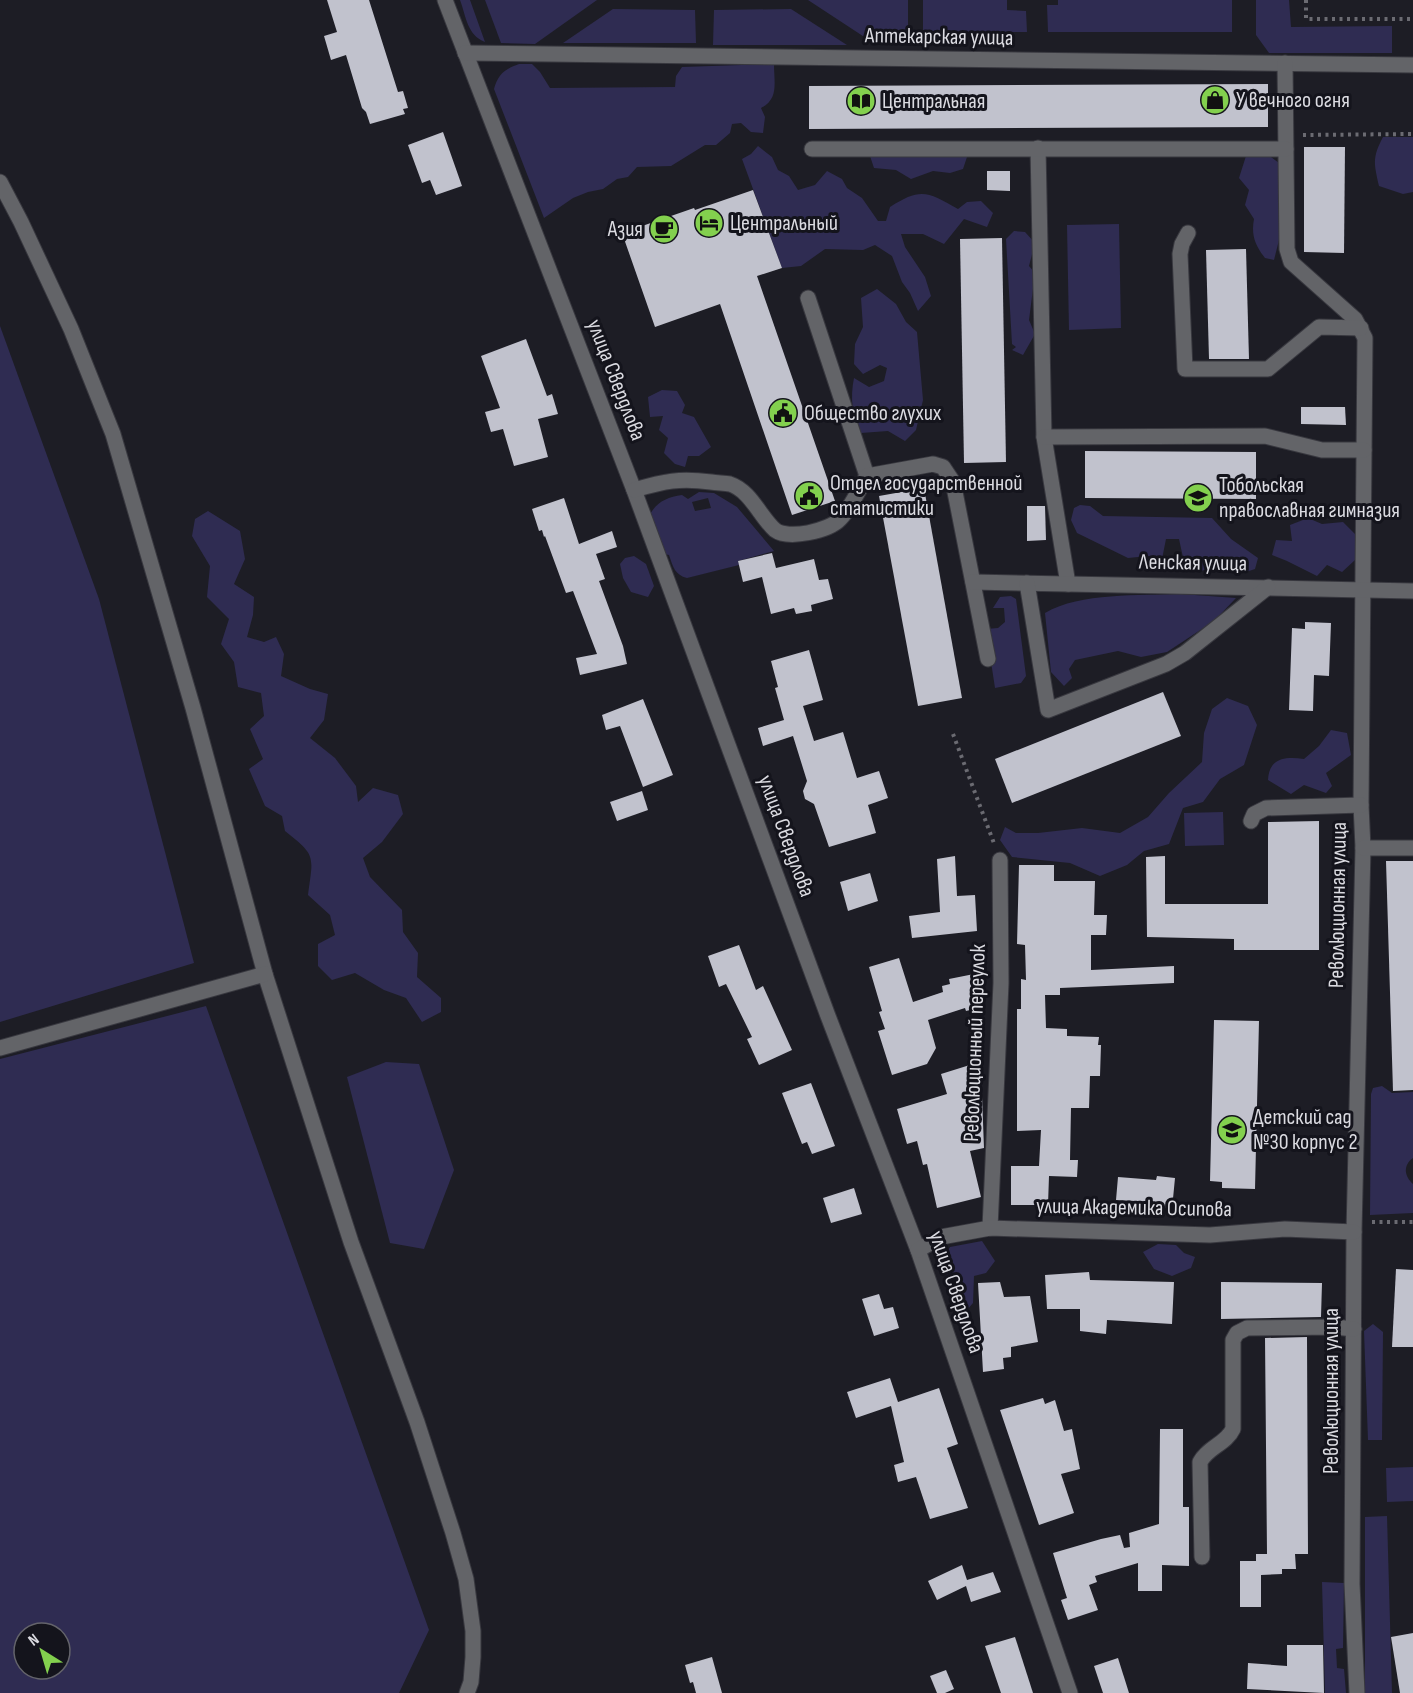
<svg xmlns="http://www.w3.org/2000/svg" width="1413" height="1693" font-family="'Sofia Sans Condensed',sans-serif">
<rect width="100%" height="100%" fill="#1d1d25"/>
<g fill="#2f2c52" fill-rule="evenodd">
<path d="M460 0H470L485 42C467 35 466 16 460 0Z"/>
<polygon points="485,0 597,0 535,44 501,43"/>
<polygon points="808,0 908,0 908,31 901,32 901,40 872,42"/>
<polygon points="923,0 1007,0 1007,10 1026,11 1027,32 923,33"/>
<polygon points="1058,0 1232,0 1232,32 1048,32 1047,5 1058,5"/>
<polygon points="1256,0 1289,0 1291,27 1392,26 1392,53 1269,53 1256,35"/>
<polygon points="613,9 695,10 696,43 563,43"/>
<polygon points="791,9 847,45 713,45 714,10"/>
<path d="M519 64H532L540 72 550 88 675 87 676 76 682 67 774 64C774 83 779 99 761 108L765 117 763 133 751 132 741 123 732 124 730 133 716 145H705L671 166 637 167 628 177 617 179 603 189 588 192 573 198 544 218 494 89C498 74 505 69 519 64Z"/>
<path d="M1383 137H1413V192L1403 194 1379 186C1374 163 1372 158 1383 137Z"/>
<path d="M758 146 772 157 778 170 789 176 798 190 815 185 827 171 842 179 847 188 862 198 878 221H886L890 207C921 187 928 192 958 209L967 202 981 201 993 213 987 227 964 219 944 244 923 234H901L905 247 925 277 931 296 918 311 910 293 902 282 892 256 875 245 863 250 825 249 801 266 782 268 742 159 751 154Z"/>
<path d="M1263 151 1279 163 1280 236 1274 260 1265 258C1255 245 1251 235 1254 219L1245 205 1249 190 1239 178 1246 156Z"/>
<polygon points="955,154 967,157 963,169 950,173 933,171 911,179 896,170 874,168 870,156"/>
<polygon points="1119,224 1121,328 1069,330 1067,225"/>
<polygon points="1014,231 1025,232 1035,243 1029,266 1035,273 1029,320 1035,334 1023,355 1012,350 1016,347 1012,344 1006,239"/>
<path d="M877 289 896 304 906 322 917 332 923 400 916 430 905 441 888 431 861 433C852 415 850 398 854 378L869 387 884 381 887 368 880 365 863 374 854 364 855 344 863 327 861 298Z"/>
<polygon points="0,326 99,599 194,963 0,1022"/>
<polygon points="662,390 677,391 685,405 682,413 694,417 711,447 699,456 688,456 685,467 675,464 664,453 668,438 659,430 663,416 650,417 648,397"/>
<path d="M699 492 714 493 737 507 774 551 738 561 739 565 687 578C675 575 673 567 669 555L664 554 648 518C655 503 666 497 682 495L688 499ZM708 498 711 508 695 511 692 502Z"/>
<polygon points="1080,505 1090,506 1103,516 1212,518 1231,539 1258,558 1255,569 1243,573 1224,562 1199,572 1184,562 1179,539 1166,539 1162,559 1148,556 1128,558 1077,533 1071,520 1074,508"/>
<path d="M208 511 240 531 245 559 234 584 254 597 253 615 247 637 264 642 276 637 284 654 281 676 310 689 328 694 324 720 310 738 335 758 356 786 358 802 373 788 398 795 403 814 382 842 363 858 370 877 402 910 403 932 418 953 417 977 441 998V1012L422 1022 406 998 384 990 355 973 332 980 318 966V944L335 935 330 915 308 895C313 856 317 856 285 831L282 816 265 806 249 769 263 759 250 729 264 716 261 693 238 687 234 662 221 644 229 619 207 597 210 566 192 536 195 519Z"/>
<polygon points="1308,518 1322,524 1343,522 1357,536 1355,560 1342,572 1327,565 1317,576 1287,561 1272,555 1276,540 1292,541 1290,525"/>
<polygon points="634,556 646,564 654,586 648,597 631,592 623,578 620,564 625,558"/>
<path d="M1181 594 1236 598 1214 621 1167 652 1141 657 1118 651 1075 660 1069 669 1072 678 1064 686 1051 672 1045 613C1081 592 1139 596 1181 594Z"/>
<polygon points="1011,596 1016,599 1026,676 1021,683 995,688 986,629 998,628 1005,622 1004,608 993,608 1000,597"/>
<polygon points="1227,698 1248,706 1257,725 1244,765 1220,779 1203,802 1183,808 1169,844 1144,851 1127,865 1100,876 1070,863 1012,857 1000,840 1005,827 1016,833 1038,833 1082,828 1120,833 1148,817 1169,793 1202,762 1204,733 1212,709"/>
<path d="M1331 730 1347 733 1351 755 1326 773 1332 786 1326 793 1304 785 1291 794 1268 780C1269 758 1285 756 1304 759L1319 746Z"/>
<polygon points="1223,812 1224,845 1185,846 1184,813"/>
<path d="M206 1006 429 1630 399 1693H0V1059ZM24 1633H60V1669H24Z"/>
<polygon points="386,1062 419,1064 454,1170 424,1249 390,1243 347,1077"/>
<path d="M1382 1086 1392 1093 1413 1092V1158C1403 1165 1404 1176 1413 1184V1213L1370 1215 1371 1094 1373 1088Z"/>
<polygon points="982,1241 995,1261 986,1273 974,1276 973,1303 966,1311 953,1303 942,1261 950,1247"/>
<polygon points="1158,1244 1176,1245 1184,1253 1195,1257 1191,1268 1172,1276 1154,1269 1143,1252"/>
<polygon points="1373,1324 1383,1332 1382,1440 1368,1440 1364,1331"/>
<polygon points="1413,1467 1413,1501 1387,1502 1386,1468"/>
<polygon points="1387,1516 1392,1693 1365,1693 1365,1517"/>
<polygon points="1322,1582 1344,1583 1343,1648 1336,1649 1337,1668 1344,1669 1346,1693 1325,1693"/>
</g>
<g fill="#c1c2cd">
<polygon points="327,0 369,0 398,92 403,91 408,108 403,109 405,114 370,124 366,112 362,108 346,55 331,60 324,36 337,32"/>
<polygon points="1268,84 1268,127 809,129 809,86"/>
<polygon points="443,132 462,186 436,195 430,180 422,183 408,145"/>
<polygon points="1304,147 1345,147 1344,253 1304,252"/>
<polygon points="987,171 1010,171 1010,191 987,190"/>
<polygon points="753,190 782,268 757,276 835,501 792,515 720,304 655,327 622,233 694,208 695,210"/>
<polygon points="1002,238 1006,462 964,463 960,239"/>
<polygon points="1246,249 1249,359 1209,359 1206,250"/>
<polygon points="526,339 547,396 552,394 558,414 538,419 548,457 514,466 503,429 491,432 485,412 500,408 481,356"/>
<polygon points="1301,407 1345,407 1346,425 1301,424"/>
<polygon points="1085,451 1256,452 1256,499 1085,498"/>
<polygon points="924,488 962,698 918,706 879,496"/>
<polygon points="564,498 579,544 612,531 617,547 596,554 605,579 599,581 623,646 627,664 580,675 576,658 597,654 573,591 566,593 545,536 544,537 542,530 539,531 532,509"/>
<polygon points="1027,506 1045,506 1046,540 1027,541"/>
<polygon points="772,553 776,568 814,559 819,580 828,579 833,599 811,605 812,611 796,614 794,608 771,614 762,577 743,582 738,561"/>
<polygon points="1305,622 1331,623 1329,676 1314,675 1313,711 1289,710 1292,628 1305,629"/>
<polygon points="809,650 823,700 803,706 814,741 843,732 857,778 879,771 888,798 868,805 876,833 829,847 814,804 805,799 803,791 807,781 793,736 763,746 758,728 784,720 775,688 778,687 771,661"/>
<polygon points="1163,692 1181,736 1012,803 995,759"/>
<polygon points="643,699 673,775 643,787 620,726 606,730 602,715"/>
<polygon points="642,791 648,810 617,821 610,802"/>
<polygon points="1319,821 1319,950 1234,950 1234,939 1147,937 1146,857 1165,856 1165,904 1268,904 1268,822"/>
<polygon points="955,856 957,896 975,895 977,931 912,938 909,916 940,912 937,859"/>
<polygon points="1386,861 1413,861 1413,1090 1393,1091"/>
<polygon points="1019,865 1054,865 1054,881 1095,881 1094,915 1107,915 1106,935 1091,935 1091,970 1174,966 1174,983 1060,988 1060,995 1045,995 1046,1028 1067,1029 1067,1036 1099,1037 1098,1045 1101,1045 1100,1076 1090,1076 1089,1108 1071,1108 1070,1160 1078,1160 1077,1177 1049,1176 1048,1205 1011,1205 1011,1166 1039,1166 1041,1130 1017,1131 1017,1009 1021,1009 1021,979 1026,980 1025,945 1017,944"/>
<polygon points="870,873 878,901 848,911 840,882"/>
<polygon points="739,945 756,990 763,986 792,1050 759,1065 747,1039 752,1037 726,984 719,987 708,956"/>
<polygon points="899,958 913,1002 943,992 942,986 950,984 949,979 979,973 984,997 981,997 983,1007 966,1011 965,1008 928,1020 936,1048 927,1064 892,1075 878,1031 885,1029 879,1012 882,1011 869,967"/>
<polygon points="1214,1020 1259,1021 1255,1189 1222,1188 1222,1182 1210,1181"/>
<polygon points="973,1064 982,1096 984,1148 970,1151 981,1197 937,1208 927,1164 923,1165 917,1141 907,1144 897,1109 947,1094 941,1074"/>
<polygon points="811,1083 835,1146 812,1154 807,1142 802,1144 782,1093"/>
<polygon points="1157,1176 1175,1178 1172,1209 1154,1207 1154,1202 1116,1200 1118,1177 1156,1180"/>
<polygon points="854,1188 862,1214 831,1223 823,1198"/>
<polygon points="1396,1269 1413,1270 1413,1347 1392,1347"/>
<polygon points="1089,1272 1090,1280 1174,1282 1172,1324 1107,1320 1106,1334 1080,1331 1080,1309 1047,1309 1045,1275"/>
<polygon points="1000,1282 1004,1297 1030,1296 1038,1342 1011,1347 1011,1357 1003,1358 1004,1369 983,1372 978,1283"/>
<polygon points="1221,1282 1322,1283 1321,1317 1221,1319"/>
<polygon points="879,1294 884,1309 893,1307 899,1328 874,1336 862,1299"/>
<polygon points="1307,1337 1308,1554 1295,1554 1296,1569 1282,1569 1282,1574 1261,1575 1261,1607 1240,1607 1240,1561 1256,1561 1256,1554 1267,1554 1265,1338"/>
<polygon points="890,1378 898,1402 939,1388 958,1444 947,1448 968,1508 930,1519 916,1477 898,1482 894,1465 904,1462 891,1406 856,1418 847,1392"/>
<polygon points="1043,1398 1045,1404 1055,1400 1064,1431 1072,1429 1080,1469 1061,1474 1074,1513 1039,1525 1000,1410"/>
<polygon points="1160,1429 1183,1429 1183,1507 1189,1507 1189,1566 1162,1565 1162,1591 1138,1591 1138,1563 1095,1576 1097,1582 1089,1585 1098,1610 1068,1620 1061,1600 1067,1598 1053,1553 1101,1539 1120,1535 1124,1548 1130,1547 1129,1533 1159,1524"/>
<polygon points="962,1565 967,1580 993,1572 1001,1592 971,1602 966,1586 937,1600 928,1581"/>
<polygon points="1413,1633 1413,1693 1400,1693 1391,1637"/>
<polygon points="1015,1637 1033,1693 1001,1693 985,1646"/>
<polygon points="1287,1645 1323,1645 1324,1693 1247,1689 1248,1663 1287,1666"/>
<polygon points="712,1657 722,1693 696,1693 693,1682 690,1683 685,1665"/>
<polygon points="1118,1658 1129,1693 1103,1693 1094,1666"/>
<polygon points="946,1670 954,1689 945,1693 937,1693 930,1676"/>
</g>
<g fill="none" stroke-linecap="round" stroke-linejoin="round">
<g stroke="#38383f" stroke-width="17">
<g id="minor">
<polyline points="445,0 634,490 828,1016 918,1250 1070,1693"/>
<polyline points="465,53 1413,65"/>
<polyline points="1285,63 1287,249 1291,262 1355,319 1365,338 1361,805 1363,848 1354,1232 1352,1584 1357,1693"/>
<polyline points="1038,148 1044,437 1068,584"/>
<polyline points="812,149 1286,149"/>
<polyline points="0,182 21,222 71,329 113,434 193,708 265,974 351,1242 417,1422 453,1533 466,1579 473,1631 473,1657 471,1682 467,1693"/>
<polyline points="1188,233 1182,244 1180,254 1185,369 1268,369 1319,327 1361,328"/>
<polyline points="808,298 867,476"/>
<polyline points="1044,437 1265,436 1322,450 1364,450"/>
<path d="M634 490C665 481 679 478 711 482 717 483 724 483 730 484 751 491 760 517 775 530 788 540 829 531 840 519 851 508 859 489 867 476L933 464 943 467 953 482 988 659"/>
<polyline points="973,582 1413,591"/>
<polyline points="1027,583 1048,710 1166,664 1185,653 1268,587"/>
<polyline points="1251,821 1254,814 1266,808 1361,805"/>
<polyline points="1363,848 1413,848"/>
<polyline points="0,1048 265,974"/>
<polyline points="990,1228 1001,983 1000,860"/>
<polyline points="918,1250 941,1237 990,1228 1210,1235 1285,1229 1354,1232"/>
<path d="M1202 1557 1200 1462C1208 1447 1226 1444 1233 1429V1340L1237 1333 1247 1328 1335 1327 1354 1329"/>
</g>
</g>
<g stroke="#6b6b72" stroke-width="4" stroke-dasharray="3 4.5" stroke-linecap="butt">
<polyline points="1306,0 1306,19 1413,19"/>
<polyline points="1303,135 1413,134"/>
<polyline points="953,734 995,846"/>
<polyline points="1372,1222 1413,1222"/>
</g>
<use href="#minor" stroke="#636468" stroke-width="15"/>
</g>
<defs>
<g id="shop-disc" transform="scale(1.5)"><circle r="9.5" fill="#83d04e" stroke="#14141c"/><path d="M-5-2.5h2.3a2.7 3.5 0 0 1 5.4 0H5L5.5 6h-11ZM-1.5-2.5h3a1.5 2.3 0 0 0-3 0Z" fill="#111"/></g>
<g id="library-disc" transform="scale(1.5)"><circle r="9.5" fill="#83d04e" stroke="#14141c"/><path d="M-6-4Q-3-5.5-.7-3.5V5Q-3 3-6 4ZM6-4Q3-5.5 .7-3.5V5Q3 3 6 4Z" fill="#111"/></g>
<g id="hotel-disc" transform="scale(1.5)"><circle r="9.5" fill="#83d04e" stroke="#14141c"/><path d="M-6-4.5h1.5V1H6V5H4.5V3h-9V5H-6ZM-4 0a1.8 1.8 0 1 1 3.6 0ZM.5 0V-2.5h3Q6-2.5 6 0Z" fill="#111"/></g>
<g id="cafe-disc" transform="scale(1.5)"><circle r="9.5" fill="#83d04e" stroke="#14141c"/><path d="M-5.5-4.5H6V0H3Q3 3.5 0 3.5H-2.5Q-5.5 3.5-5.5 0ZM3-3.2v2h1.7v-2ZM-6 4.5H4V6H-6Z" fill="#111"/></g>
<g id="civic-disc" transform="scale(1.5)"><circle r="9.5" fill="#83d04e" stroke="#14141c"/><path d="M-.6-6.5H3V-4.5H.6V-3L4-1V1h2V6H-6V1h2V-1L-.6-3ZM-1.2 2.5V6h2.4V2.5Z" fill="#111"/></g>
<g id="school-disc" transform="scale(1.5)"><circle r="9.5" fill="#83d04e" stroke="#14141c"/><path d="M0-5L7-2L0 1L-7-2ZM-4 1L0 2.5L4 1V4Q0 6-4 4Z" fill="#111"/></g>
</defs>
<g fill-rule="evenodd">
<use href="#shop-disc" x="1215" y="100"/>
<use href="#library-disc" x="861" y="101"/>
<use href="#hotel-disc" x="709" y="223"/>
<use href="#cafe-disc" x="664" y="229"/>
<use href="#civic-disc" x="783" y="413"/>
<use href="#civic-disc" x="809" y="496"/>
<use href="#school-disc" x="1198" y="498"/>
<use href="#school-disc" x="1232" y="1130"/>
</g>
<g text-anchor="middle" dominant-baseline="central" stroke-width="6" stroke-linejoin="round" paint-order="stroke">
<g font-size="22" fill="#dbdbe1" stroke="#14141c">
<text transform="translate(939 37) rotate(1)">Аптекарская улица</text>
<text transform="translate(616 380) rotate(69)">улица Свердлова</text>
<text transform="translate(1193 563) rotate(1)">Ленская улица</text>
<text transform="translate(786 836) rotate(70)">улица Свердлова</text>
<text transform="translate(1338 905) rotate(-89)">Революционная улица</text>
<text transform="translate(975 1043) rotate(-88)">Революционный переулок</text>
<text transform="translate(1134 1208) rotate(1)">улица Академика Осипова</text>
<text transform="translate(956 1292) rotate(71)">улица Свердлова</text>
<text transform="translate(1331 1391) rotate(-90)">Революционная улица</text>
</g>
<g font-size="22" fill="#dbdbe1" stroke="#14141c" text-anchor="start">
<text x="1236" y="100">У вечного огня</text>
<text x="882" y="101">Центральная</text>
<text x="730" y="223">Центральный</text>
<text x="643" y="229" text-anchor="end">Азия</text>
<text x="804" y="413">Общество глухих</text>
<text x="830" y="483">Отдел государственной<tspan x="830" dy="25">статистики</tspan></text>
<text x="1219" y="485">Тобольская<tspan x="1219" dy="25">православная гимназия</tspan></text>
<text x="1253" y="1117">Детский сад<tspan x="1253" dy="25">№30 корпус 2</tspan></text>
</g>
</g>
<g transform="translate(42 1651) rotate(323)"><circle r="28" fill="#14141c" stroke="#64646b" stroke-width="1.5"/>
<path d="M0-4.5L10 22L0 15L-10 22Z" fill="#83d04e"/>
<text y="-9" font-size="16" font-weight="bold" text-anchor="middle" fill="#dbdbe1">N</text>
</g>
</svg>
